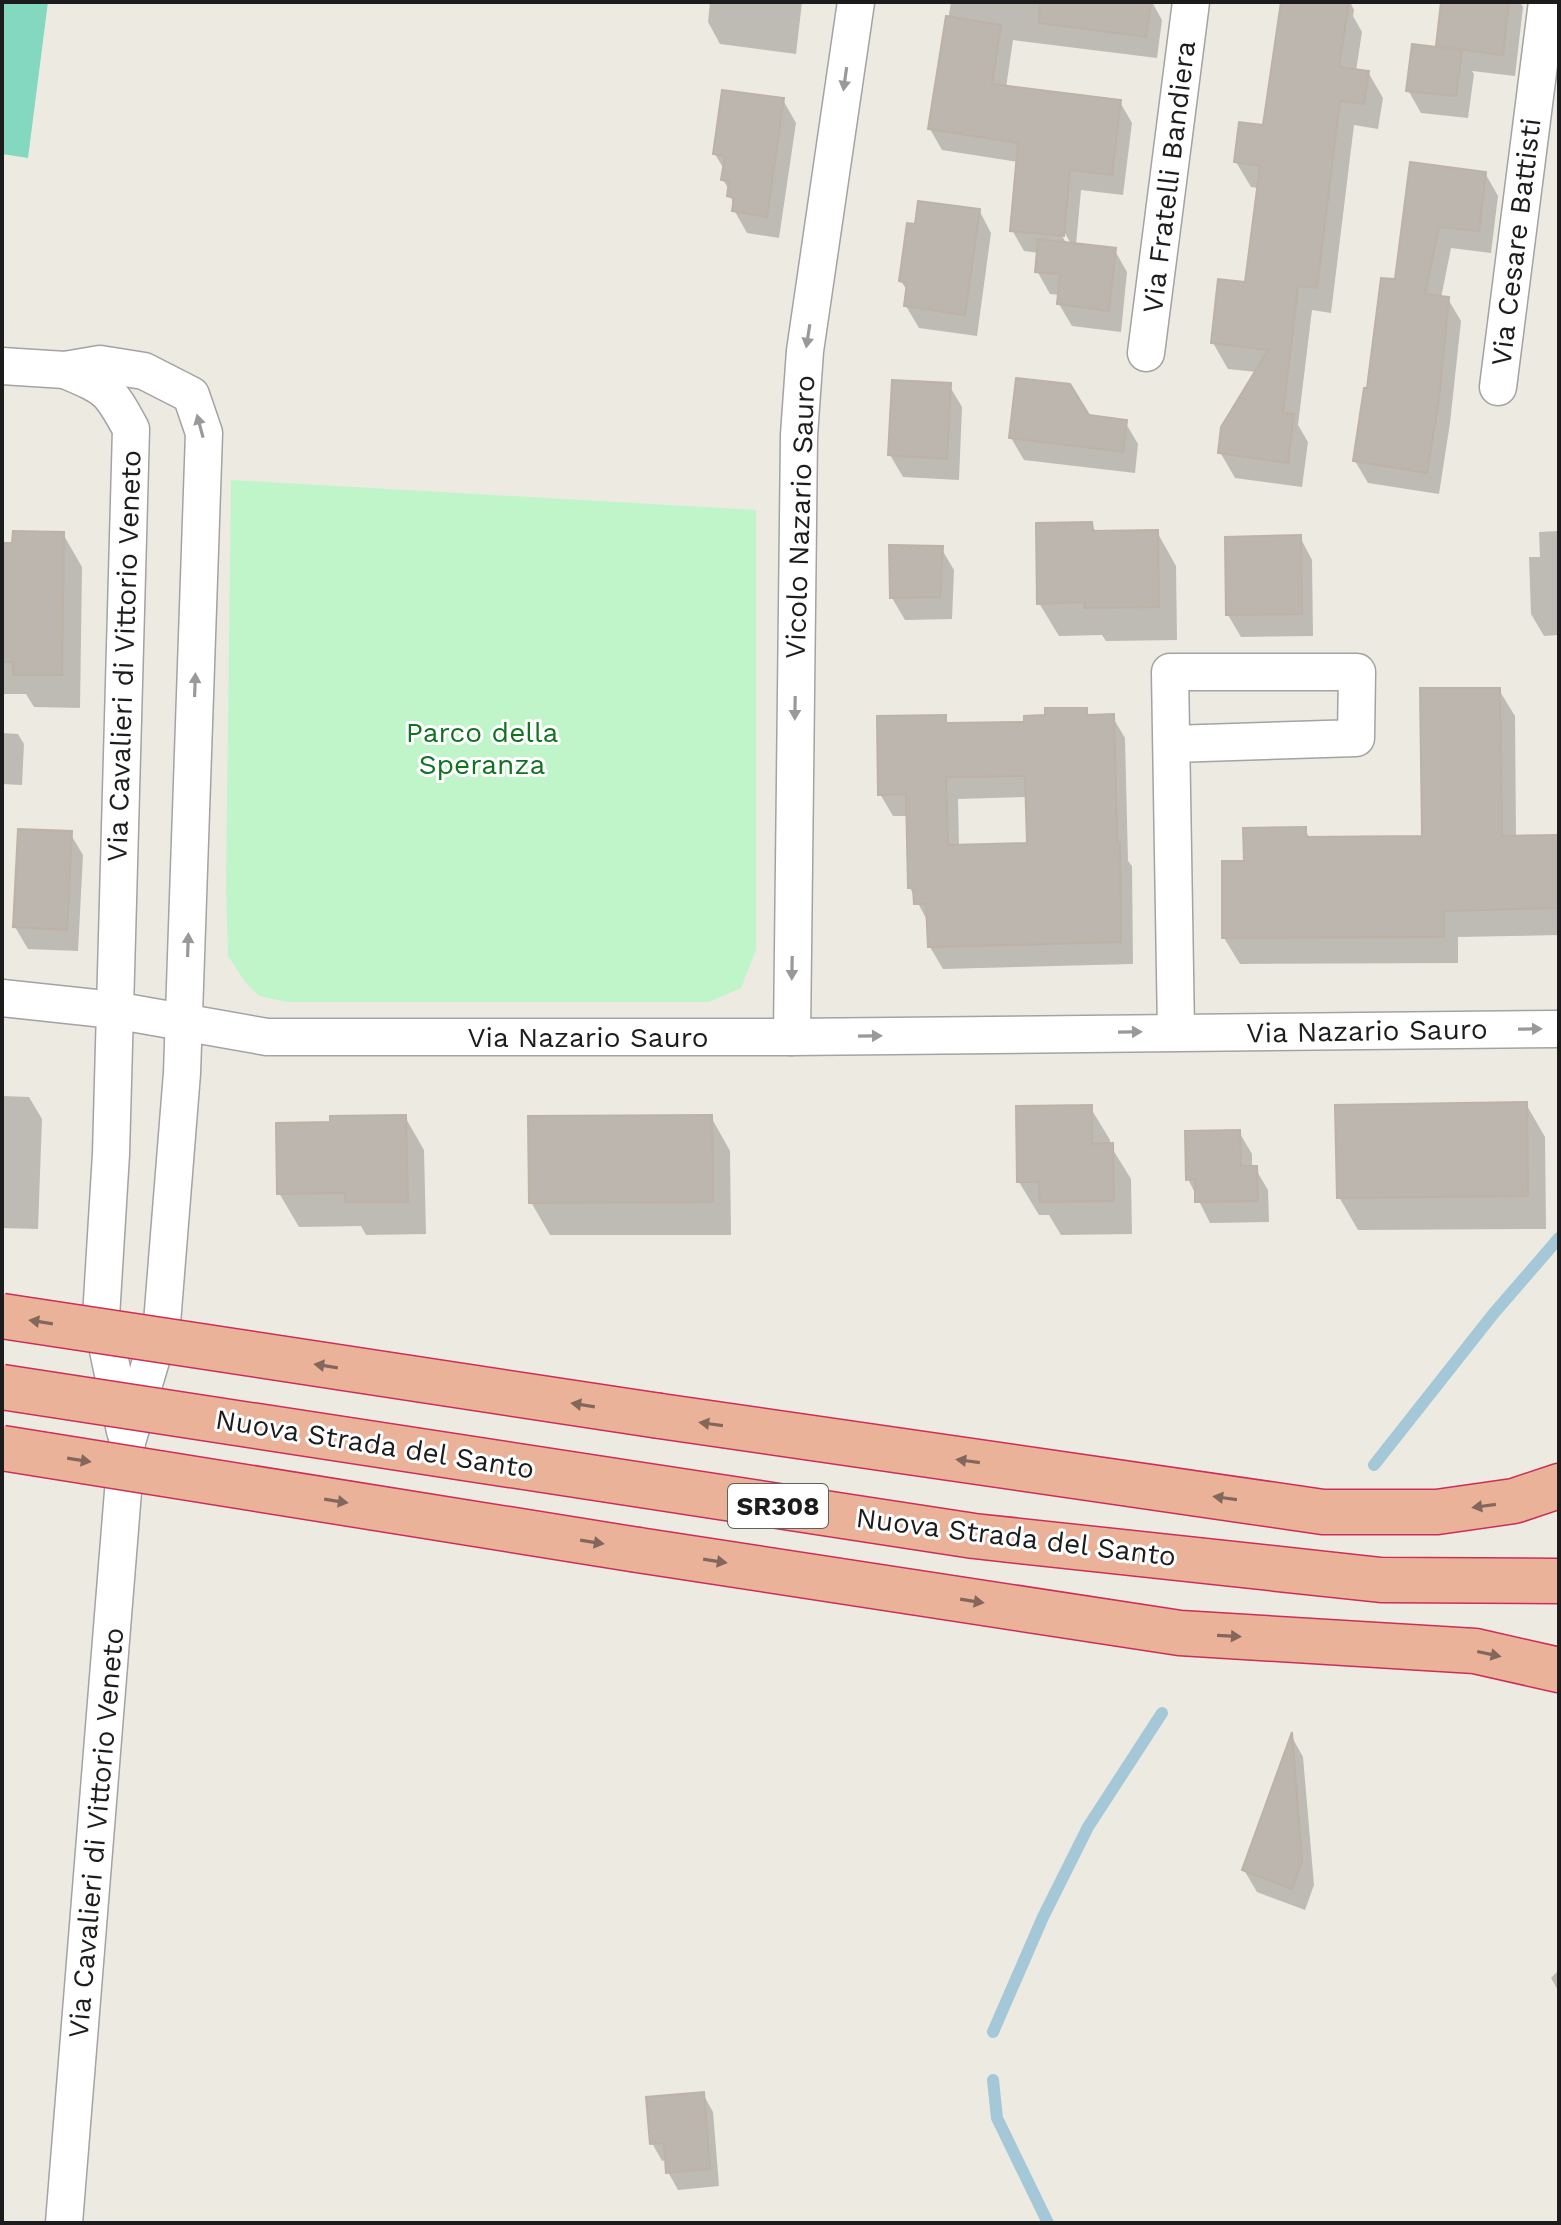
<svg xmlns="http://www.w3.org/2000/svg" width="1561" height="2225" font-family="'Work Sans',sans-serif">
<rect width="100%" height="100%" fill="#edeae2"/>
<polygon fill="#c0f5c9" points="231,480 756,510 756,950 741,988 709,1002 287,1002 259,996 245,982 228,956 226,884"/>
<polygon fill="#84d8bf" points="2,2 48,2 28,158 2,154"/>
<g fill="#0003" fill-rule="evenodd">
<polygon points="710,2 802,2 796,54 720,44 708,22"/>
<path d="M951 2H1152L1162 20 1157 58 1013 40 1006 88 1120 102 1132 123 1123 195 1081 190 1076 245 1114 249 1127 272 1121 332 1072 326 1059 304 1060 295 1050 294 1037 271 1039 253 1024 251 1012 230 1018 162 942 150 930 129ZM1061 226 1071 244H1067L1057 228Z"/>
<polygon points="1283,2 1350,2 1354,10 1353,16 1362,32 1356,71 1368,72 1383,98 1378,129 1354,125 1331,313 1312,310 1298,425 1308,442 1302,487 1235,478 1220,452 1257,372 1228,369 1213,343 1247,284 1259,188 1251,187 1236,162 1265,127"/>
<polygon points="1443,2 1520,2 1523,7 1515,76 1472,71 1474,74 1468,118 1421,113 1408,90 1440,49 1438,46"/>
<polygon points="783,100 796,123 779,238 747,233 734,210 730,191 723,180 725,171 715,154"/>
<polygon points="1411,165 1485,173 1498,196 1491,253 1451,248 1441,298 1448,299 1461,321 1450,423 1439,494 1368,483 1355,461 1369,391 1397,282"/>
<polygon points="979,210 991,233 977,336 919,328 906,306 908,292 901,281 916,226"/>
<polygon points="949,385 962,407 959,480 903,477 890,455"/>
<polygon points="1088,417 1125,422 1138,444 1135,473 1024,460 1011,438"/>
<polygon points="1091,524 1097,533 1157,532 1176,566 1177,640 1106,641 1102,635 1059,636 1039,603"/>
<polygon points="1559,531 1559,635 1544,636 1531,614 1529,557 1540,557 1539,532"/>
<polygon points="63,534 82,567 80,708 34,707 26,694 2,694 2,545 14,545"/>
<polygon points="1300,537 1312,560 1313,636 1241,637 1228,615"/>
<polygon points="941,548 954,570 952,619 905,620 892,598"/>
<polygon points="1499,690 1515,716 1516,838 1559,837 1559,935 1458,937 1458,963 1240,964 1224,938 1246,863 1305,829 1310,839 1424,838"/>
<path d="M1086 710 1090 717 1112 716 1125 738 1128 861 1132 866 1133 964 943 969 930 947V926L910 888 908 816H893L880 794 945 717 949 725 1026 724ZM1028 797 1029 845 959 847 958 799Z"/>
<polygon points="2,733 18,734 24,744 22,785 2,784"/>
<polygon points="70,833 83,855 78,951 28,949 15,927"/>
<polygon points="2,1096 29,1097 42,1119 38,1229 2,1228"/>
<polygon points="1526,1104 1545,1137 1546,1229 1358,1230 1339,1197"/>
<polygon points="1090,1107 1110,1140 1110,1145 1131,1179 1132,1234 1061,1235 1049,1215 1039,1215 1019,1182"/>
<polygon points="405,1117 424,1150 426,1234 366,1235 361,1226 299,1227 279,1193 331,1124"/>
<polygon points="711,1117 730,1151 731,1235 550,1235 531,1202"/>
<polygon points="1239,1132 1252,1154 1252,1168 1255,1168 1268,1190 1269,1222 1210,1223 1188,1179"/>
<polygon points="1292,1737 1303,1757 1314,1885 1305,1910 1257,1892 1244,1870"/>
<polygon points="1559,1970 1559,1992 1551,1978"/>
<polygon points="703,2094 713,2112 719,2186 678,2190 668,2172 667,2160 662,2161 652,2143"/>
</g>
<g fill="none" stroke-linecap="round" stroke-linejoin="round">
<g stroke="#a5c8d8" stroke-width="12">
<polyline points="1374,1465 1494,1313 1559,1238"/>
<polyline points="993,2032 1043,1917 1088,1827 1162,1713"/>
<polyline points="993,2080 997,2118 1048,2223"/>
</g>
</g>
<g fill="#bdb6af" stroke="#bdb2a5" stroke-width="2" fill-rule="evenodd">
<polygon points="1040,2 1151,2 1146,37 1039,23"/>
<polygon points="1281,2 1349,2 1339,67 1369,71 1364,104 1340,101 1317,288 1298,286 1283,413 1294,414 1288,463 1218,453 1221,427 1268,350 1211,343 1218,279 1245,282 1260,166 1234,162 1239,122 1263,125"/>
<polygon points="1441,2 1509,2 1503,55 1436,46"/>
<polygon points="946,16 1001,25 992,84 1121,100 1112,175 1070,170 1064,236 1010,231 1018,143 928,129"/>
<polygon points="1412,44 1462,50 1456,96 1406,91"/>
<polygon points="722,90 784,98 767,217 732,211 734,198 727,196 729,181 721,180 725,156 713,154"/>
<polygon points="1410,162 1486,172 1479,231 1439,227 1425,294 1449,297 1439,399 1427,473 1353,461 1364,388 1367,388 1381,278 1395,279"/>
<polygon points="918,201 980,209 965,315 904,306 907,283 899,281 907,223 915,224"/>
<polygon points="1038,239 1116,248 1109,311 1057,304 1060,274 1035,272"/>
<polygon points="1016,378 1070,384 1089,415 1127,420 1123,452 1009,438"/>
<polygon points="892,380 951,383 947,459 888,455"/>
<polygon points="1092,522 1093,531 1158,530 1159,607 1084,608 1085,602 1037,604 1036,523"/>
<polygon points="13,531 64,532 62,675 13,675 13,662 2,662 2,543 12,543"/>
<polygon points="1301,535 1302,614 1226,615 1225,537"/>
<polygon points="889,545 943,546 940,597 890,598"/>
<polygon points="1420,688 1500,688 1502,836 1559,835 1559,908 1444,911 1444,937 1222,938 1222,861 1244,861 1243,828 1306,827 1306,837 1422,836"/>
<path d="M1045 708H1087V715L1114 714 1117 842H1120L1121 942 928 947 926 904H914L913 888H908L906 794 878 795 877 716 946 715V723L1024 722V716L1045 715ZM1025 776 1027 843 948 845 946 777Z"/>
<polygon points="18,829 72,831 67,930 13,927"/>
<polygon points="1527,1102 1528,1196 1337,1198 1335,1105"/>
<polygon points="1092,1105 1092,1144 1113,1143 1114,1201 1040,1202 1039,1182 1017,1182 1016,1106"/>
<polygon points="406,1115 408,1202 345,1202 345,1193 277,1194 276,1123 330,1122 330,1116"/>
<polygon points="712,1115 713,1202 529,1203 528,1116"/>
<polygon points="1240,1130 1241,1166 1257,1166 1258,1201 1195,1202 1195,1179 1186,1180 1185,1131"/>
<polygon points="1292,1732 1302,1861 1292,1889 1242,1870"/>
<polygon points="704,2092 710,2169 666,2173 664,2143 650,2144 646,2097"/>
</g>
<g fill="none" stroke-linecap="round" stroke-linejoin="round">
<g stroke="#a3a3a3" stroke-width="39">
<g id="minor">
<polyline points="1146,353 1191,2"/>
<polyline points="2,366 65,370 100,364 144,371 191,395 204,433 182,1073 162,1323 127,1442 64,2223"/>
<path d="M65 370C107 388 109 388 131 429L111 1154 101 1317 125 1431"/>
<polyline points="1498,387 1547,2"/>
<polyline points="1172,744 1356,738 1357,672 1170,672 1176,1032"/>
<polyline points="2,998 114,1010 267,1037 792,1037 1559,1029"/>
<polyline points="792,1037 799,435 805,351 856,2"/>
</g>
</g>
<g stroke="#cc2e56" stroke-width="47">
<g id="trunk">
<polyline points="660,1416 1323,1512 1437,1512 1514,1501 1559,1486"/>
<polyline points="638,1550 1180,1633 1475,1651 1559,1670"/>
</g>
</g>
<use href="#minor" stroke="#fff" stroke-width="36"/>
<use href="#trunk" stroke="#ebb29a" stroke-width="44"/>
<g stroke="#cc2e56" stroke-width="47" stroke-linecap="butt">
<g id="trunk-bridge">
<polyline points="2,1316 660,1416"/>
<polyline points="2,1387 974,1536 1381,1580 1559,1581"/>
<polyline points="2,1448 638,1550"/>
</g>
</g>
<use href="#trunk-bridge" stroke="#ebb29a" stroke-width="44"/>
</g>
<defs><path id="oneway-solid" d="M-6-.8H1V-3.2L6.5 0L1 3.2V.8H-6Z" transform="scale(2)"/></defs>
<g fill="#999">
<use href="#oneway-solid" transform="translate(845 79) rotate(98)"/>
<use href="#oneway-solid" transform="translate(808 336) rotate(99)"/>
<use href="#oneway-solid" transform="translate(200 426) rotate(-105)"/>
<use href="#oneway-solid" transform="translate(195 685) rotate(-88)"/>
<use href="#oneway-solid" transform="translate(795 708) rotate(91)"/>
<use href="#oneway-solid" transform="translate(188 945) rotate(-88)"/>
<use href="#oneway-solid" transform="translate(792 968) rotate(91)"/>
<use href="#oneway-solid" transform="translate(1530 1029) rotate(-1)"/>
<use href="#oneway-solid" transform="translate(1130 1032) rotate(-1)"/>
<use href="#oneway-solid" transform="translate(870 1036) rotate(-1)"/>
</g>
<g fill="#84675b">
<use href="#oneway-solid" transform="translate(41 1322) rotate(-171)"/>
<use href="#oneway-solid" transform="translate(326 1366) rotate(-171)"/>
<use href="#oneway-solid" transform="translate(583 1405) rotate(-171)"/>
<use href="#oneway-solid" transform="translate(711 1424) rotate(-172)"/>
<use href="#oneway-solid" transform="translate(79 1460) rotate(9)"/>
<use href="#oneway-solid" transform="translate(968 1461) rotate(-172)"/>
<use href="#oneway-solid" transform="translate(1225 1498) rotate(-172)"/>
<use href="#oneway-solid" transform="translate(336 1501) rotate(9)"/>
<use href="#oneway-solid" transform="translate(1484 1506) rotate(172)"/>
<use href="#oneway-solid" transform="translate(592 1542) rotate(9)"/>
<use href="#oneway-solid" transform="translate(715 1561) rotate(9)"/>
<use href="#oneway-solid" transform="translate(972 1601) rotate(9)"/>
<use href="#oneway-solid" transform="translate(1229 1636) rotate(3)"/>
<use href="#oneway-solid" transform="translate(1489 1654) rotate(12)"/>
</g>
<g text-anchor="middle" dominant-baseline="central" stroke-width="6" stroke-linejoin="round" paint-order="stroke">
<rect fill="#fff" stroke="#606060" stroke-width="2" x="728" y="1484" width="100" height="44" rx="6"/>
<g font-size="26" font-weight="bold" fill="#1c1c1c">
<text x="778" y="1506">SR308</text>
</g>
<g font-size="28" fill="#1c1c1c" stroke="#fff">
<text transform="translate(1169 177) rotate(-83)">Via Fratelli Bandiera</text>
<text transform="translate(1516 242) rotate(-83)">Via Cesare Battisti</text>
<text transform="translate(800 517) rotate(-88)">Vicolo Nazario Sauro</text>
<text transform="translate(124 656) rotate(-88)">Via Cavalieri di Vittorio Veneto</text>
<text transform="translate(1367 1031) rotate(-1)">Via Nazario Sauro</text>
<text x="588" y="1037">Via Nazario Sauro</text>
<text transform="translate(375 1444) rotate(9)">Nuova Strada del Santo</text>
<text transform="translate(1016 1537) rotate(7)">Nuova Strada del Santo</text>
<text transform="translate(96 1833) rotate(-85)">Via Cavalieri di Vittorio Veneto</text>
</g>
<g font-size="28" fill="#117222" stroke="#fff">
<text x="482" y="732">Parco della<tspan x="482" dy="32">Speranza</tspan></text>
</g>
</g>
<rect width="1561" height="2225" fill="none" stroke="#1c1c1c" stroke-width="8"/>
</svg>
